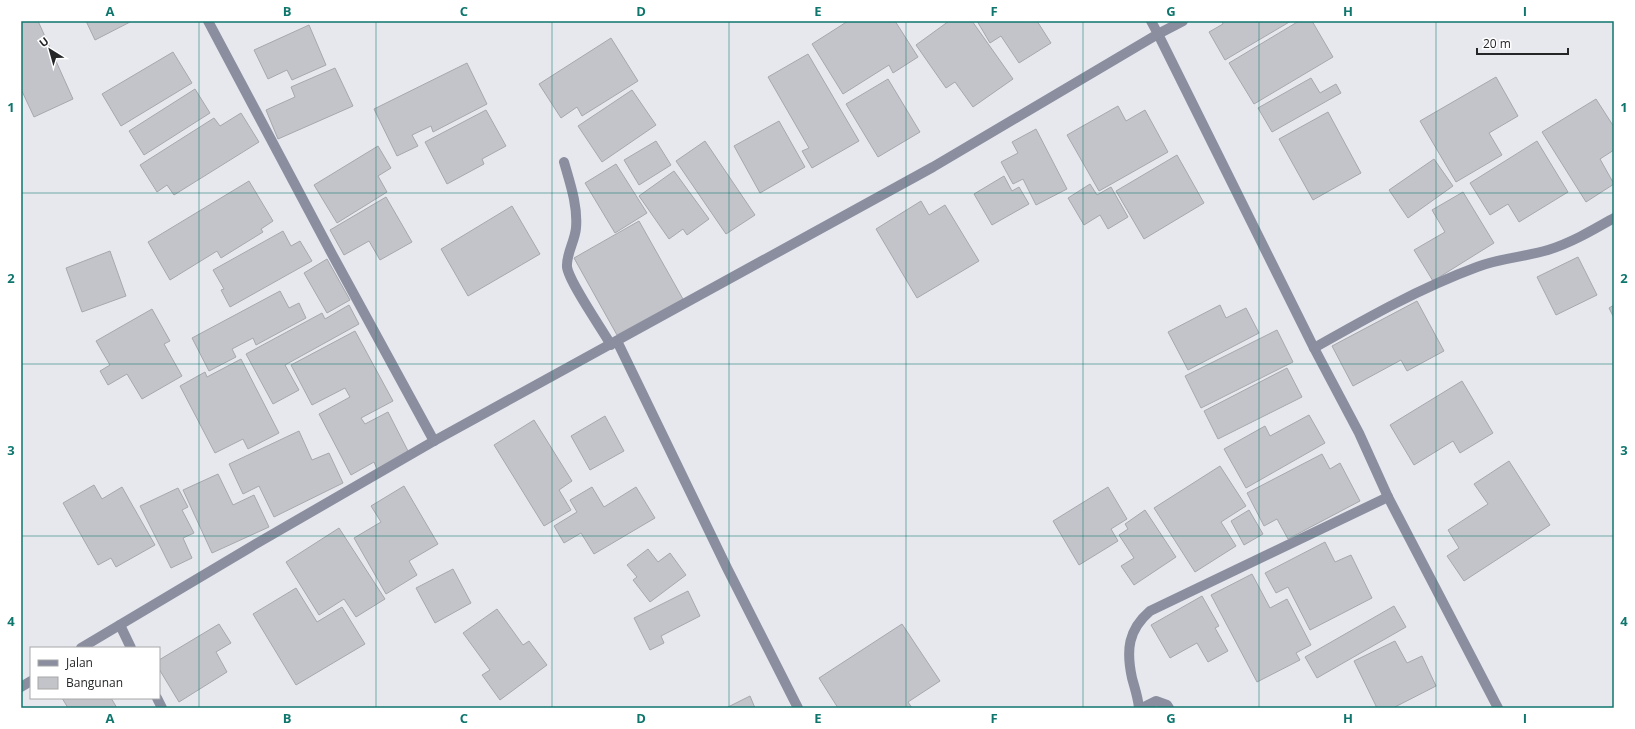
<svg xmlns="http://www.w3.org/2000/svg" width="1635" height="729" font-family="'Open Sans',sans-serif">
<rect width="100%" height="100%" fill="#e7e8ee"/>
<g fill="#c3c4ca" stroke="#a6a8ad">
<polygon points="21,21 38,21 73,99 34,117 21,89"/>
<polygon points="86,21 132,21 95,40"/>
<polygon points="848,21 895,21 918,57 893,73 889,65 843,94 812,44"/>
<polygon points="949,21 972,21 1013,79 973,107 955,82 946,88 916,45"/>
<polygon points="977,21 1037,21 1051,43 1019,63 1001,36 990,43"/>
<polygon points="1222,21 1291,21 1225,60 1209,32 1223,24"/>
<polygon points="1299,21 1312,21 1333,57 1254,104 1229,63"/>
<polygon points="309,25 326,65 292,80 287,70 268,79 254,50"/>
<polygon points="611,38 638,81 582,116 577,107 561,118 539,84"/>
<polygon points="173,52 192,83 121,126 102,94"/>
<polygon points="808,54 859,141 812,168 802,151 809,148 768,77"/>
<polygon points="467,63 487,104 433,132 431,126 412,135 418,146 397,156 374,109"/>
<polygon points="335,68 353,106 278,139 266,110 295,97 291,87"/>
<polygon points="1496,77 1518,116 1489,133 1502,155 1456,182 1420,121"/>
<polygon points="1311,78 1320,93 1336,84 1341,93 1272,132 1258,108"/>
<polygon points="888,79 920,132 878,157 846,104"/>
<polygon points="195,89 210,113 144,155 129,131"/>
<polygon points="632,90 656,125 602,162 578,126"/>
<polygon points="1596,99 1614,127 1614,150 1600,159 1614,184 1586,202 1542,132"/>
<polygon points="1118,106 1126,121 1145,110 1168,152 1099,191 1067,135"/>
<polygon points="486,110 506,146 482,159 484,164 447,184 425,142"/>
<polygon points="1328,112 1361,173 1313,200 1279,139"/>
<polygon points="241,113 259,142 174,195 167,185 157,192 140,165 214,118 220,126"/>
<polygon points="779,121 805,167 760,193 734,146"/>
<polygon points="1036,129 1067,189 1036,205 1023,179 1013,184 1001,162 1018,153 1012,142"/>
<polygon points="656,141 671,165 639,185 624,160"/>
<polygon points="705,141 755,215 726,234 676,161"/>
<polygon points="1537,141 1568,192 1519,222 1508,204 1490,215 1470,183"/>
<polygon points="378,146 391,168 378,176 387,192 337,223 314,185"/>
<polygon points="1177,155 1204,203 1144,239 1116,191"/>
<polygon points="1434,159 1453,186 1408,218 1389,190"/>
<polygon points="616,164 647,213 615,233 585,183"/>
<polygon points="674,171 709,219 687,235 683,229 669,239 639,196"/>
<polygon points="1004,176 1012,191 1019,187 1029,204 992,225 974,194"/>
<polygon points="249,181 273,221 261,229 263,232 221,258 217,251 170,280 148,242"/>
<polygon points="1090,184 1097,195 1111,187 1128,217 1108,229 1100,215 1084,225 1068,198"/>
<polygon points="1463,192 1494,243 1433,281 1414,250 1445,232 1432,210"/>
<polygon points="386,197 412,242 380,260 369,241 344,255 330,230"/>
<polygon points="921,201 929,215 945,205 979,261 917,298 876,229"/>
<polygon points="512,206 540,254 468,296 441,249"/>
<polygon points="639,221 683,299 617,335 574,258"/>
<polygon points="283,231 291,246 300,241 312,261 230,307 221,290 224,289 213,270"/>
<polygon points="110,251 126,296 82,312 66,268"/>
<polygon points="1578,257 1597,295 1556,315 1537,277"/>
<polygon points="327,259 350,300 327,313 304,273"/>
<polygon points="280,291 289,308 299,303 306,318 256,345 253,338 232,349 236,357 209,371 192,338"/>
<polygon points="1417,301 1444,351 1407,371 1401,360 1353,386 1332,346"/>
<polygon points="349,305 359,324 285,365 299,390 273,404 246,354 322,313 325,319"/>
<polygon points="1220,305 1226,318 1246,308 1259,333 1188,370 1168,332"/>
<polygon points="1614,305 1614,318 1609,308"/>
<polygon points="152,309 170,341 164,344 182,376 142,399 127,374 108,385 100,371 110,365 96,341"/>
<polygon points="1277,330 1293,362 1201,408 1185,376"/>
<polygon points="355,331 393,401 361,418 365,424 388,412 409,453 377,469 374,462 351,475 319,414 350,397 345,388 312,405 291,365"/>
<polygon points="241,359 279,433 248,449 243,439 215,453 180,386 205,372 207,377"/>
<polygon points="1287,368 1302,397 1218,439 1204,411"/>
<polygon points="1462,381 1493,433 1460,453 1453,441 1414,465 1390,425"/>
<polygon points="1309,415 1325,443 1246,488 1224,449 1265,426 1270,436"/>
<polygon points="605,416 624,451 590,470 571,436"/>
<polygon points="534,420 572,481 559,490 571,510 544,526 494,445"/>
<polygon points="299,431 312,460 329,453 343,483 274,517 259,486 243,494 229,464"/>
<polygon points="1322,454 1330,469 1340,463 1360,501 1288,539 1277,519 1264,526 1247,493"/>
<polygon points="1509,461 1550,525 1464,581 1447,556 1459,548 1448,530 1488,504 1474,484"/>
<polygon points="1220,466 1246,506 1221,522 1236,546 1195,572 1154,508"/>
<polygon points="218,474 233,505 254,495 269,527 212,553 183,490"/>
<polygon points="94,485 102,499 122,487 155,545 116,567 111,558 98,565 63,503"/>
<polygon points="404,486 438,544 409,561 417,575 386,594 354,538 381,522 371,506"/>
<polygon points="592,487 604,507 636,487 655,518 594,554 581,533 564,543 554,526 577,512 570,500"/>
<polygon points="1108,487 1127,519 1111,529 1118,541 1079,565 1053,521"/>
<polygon points="178,488 188,507 182,510 194,533 183,538 192,558 171,568 140,506"/>
<polygon points="1145,510 1176,557 1134,585 1121,566 1134,558 1119,535 1128,529 1125,524"/>
<polygon points="1249,510 1263,534 1244,545 1231,521"/>
<polygon points="339,528 385,599 356,617 344,599 319,615 286,562"/>
<polygon points="1325,542 1335,562 1351,555 1372,598 1310,630 1288,587 1276,593 1265,573"/>
<polygon points="648,549 658,562 670,553 686,575 650,602 633,580 637,577 627,565"/>
<polygon points="453,569 471,603 435,623 416,588"/>
<polygon points="1252,574 1270,608 1287,599 1311,645 1296,653 1300,660 1257,682 1211,595"/>
<polygon points="296,588 317,622 342,607 365,644 296,685 253,614"/>
<polygon points="688,591 700,616 661,636 664,643 650,650 634,618"/>
<polygon points="1202,596 1219,626 1215,628 1228,651 1208,662 1197,643 1170,658 1151,625"/>
<polygon points="1394,606 1406,627 1317,678 1305,657"/>
<polygon points="497,609 523,645 529,641 547,665 500,700 482,675 490,670 463,633"/>
<polygon points="219,624 231,643 216,652 227,672 179,702 159,669 159,660"/>
<polygon points="902,624 940,681 908,702 912,708 838,708 819,678"/>
<polygon points="1395,641 1407,663 1422,656 1436,686 1393,708 1377,708 1354,661"/>
<polygon points="750,696 755,708 726,708"/>
<polygon points="62,698 111,698 117,708 68,708"/>
</g>
<g fill="none" stroke-linecap="round" stroke-linejoin="round">
<g stroke="#8a8e9f" stroke-width="10">
<polyline points="208,21 333,256 434,441"/>
<polyline points="1183,21 1158,34 1314,348 1359,433 1388,497 1498,708"/>
<path d="M564 162C570 183 578 206 576 228 575 241 566 254 567 267 569 282 602 329 611 345"/>
<polyline points="617,341 727,568 798,708"/>
<path d="M1314 348C1367 318 1420 288 1477 267 1500 258 1525 257 1548 250 1571 243 1593 230 1614 218"/>
<polyline points="120,625 131,648"/>
<polyline points="81,648 254,545 434,441 933,167 1158,34 1151,21"/>
<polyline points="21,687 31,681"/>
<polyline points="157,698 162,708"/>
<path d="M1139 708C1138 697 1135 689 1132 678 1126 650 1128 630 1150 611L1388 497"/>
<polyline points="1142,708 1156,701 1167,705 1169,708"/>
</g>
</g>
<path fill="none" stroke="#0f766e" stroke-width="1" stroke-opacity="0.55" d="M199 21V708M376 21V708M552 21V708M729 21V708M906 21V708M1083 21V708M1259 21V708M1436 21V708M21 193H1614M21 364H1614M21 536H1614"/>
<rect width="1635" height="729" fill="none" stroke="#ffffff" stroke-width="44"/>
<rect x="30" y="647" width="130" height="52" fill="#ffffff" stroke="#a8a8a9"/>
<rect x="38" y="660" width="20" height="6" fill="#8a8e9f" stroke="#a8a8a9"/>
<text x="66" y="667" font-size="12" fill="#252628">Jalan</text>
<rect x="38" y="677" width="20" height="12" fill="#c3c4ca" stroke="#a8a8a9"/>
<text x="66" y="687" font-size="12" fill="#252628">Bangunan</text>
<g transform="translate(50 50) rotate(323)" stroke="#ffffff" stroke-width="3" paint-order="stroke">
<path d="M0-3L7 15L0 10L-7 15Z" fill="#252628"/>
<text y="-6" font-size="11" font-weight="bold" text-anchor="middle" fill="#252628">U</text>
</g>
<path d="M1477 48v6h91v-6" fill="none" stroke="#252628" stroke-width="2"/>
<text x="1483" y="48" font-size="12" fill="#252628" stroke="#ffffff" stroke-width="3" paint-order="stroke">20 m</text>
<rect x="22" y="22" width="1591" height="685" fill="none" stroke="#0f766e" stroke-width="1.5"/>
<g font-size="13" text-anchor="middle" font-weight="bold" fill="#0f766e">
<text x="110" y="16">A</text>
<text x="287" y="16">B</text>
<text x="464" y="16">C</text>
<text x="641" y="16">D</text>
<text x="818" y="16">E</text>
<text x="994" y="16">F</text>
<text x="1171" y="16">G</text>
<text x="1348" y="16">H</text>
<text x="1525" y="16">I</text>
<text x="11" y="112">1</text>
<text x="1624" y="112">1</text>
<text x="11" y="283">2</text>
<text x="1624" y="283">2</text>
<text x="11" y="455">3</text>
<text x="1624" y="455">3</text>
<text x="11" y="626">4</text>
<text x="1624" y="626">4</text>
<text x="110" y="723">A</text>
<text x="287" y="723">B</text>
<text x="464" y="723">C</text>
<text x="641" y="723">D</text>
<text x="818" y="723">E</text>
<text x="994" y="723">F</text>
<text x="1171" y="723">G</text>
<text x="1348" y="723">H</text>
<text x="1525" y="723">I</text>
</g>
</svg>
